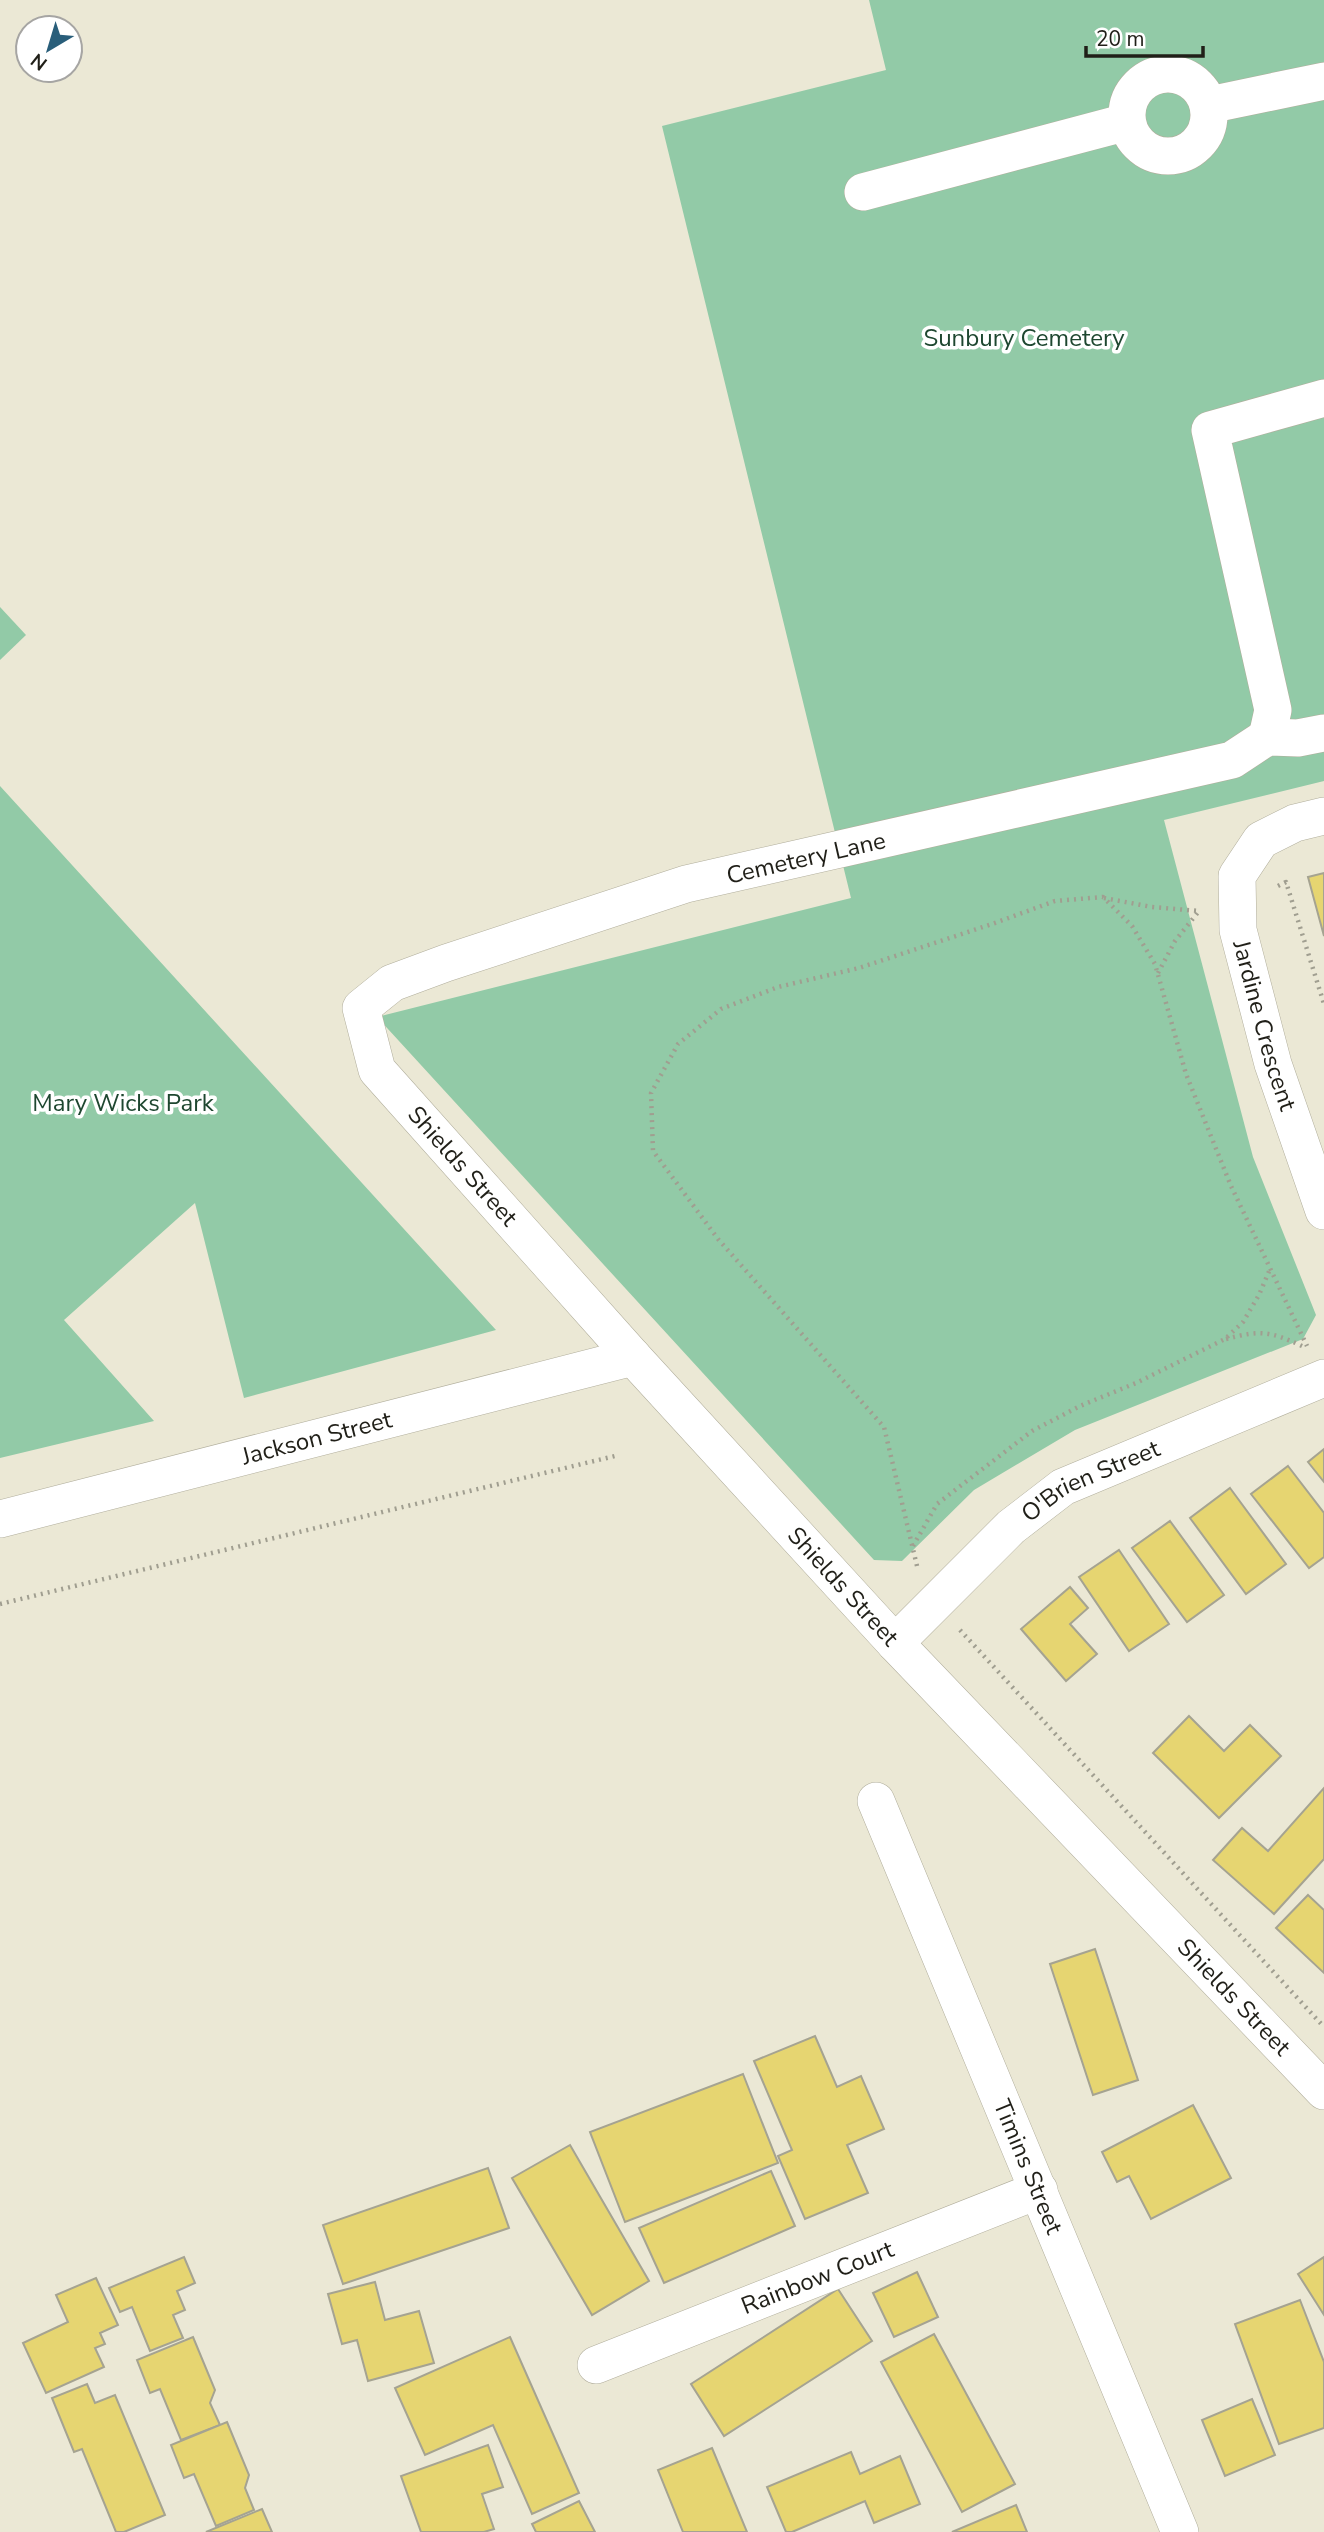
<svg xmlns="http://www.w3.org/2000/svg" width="1324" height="2532" font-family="'Nunito Sans',sans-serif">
<rect width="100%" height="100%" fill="#ebe8d5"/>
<g fill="#92caa7">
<polygon points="869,0 1324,0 1324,781 1164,820 1253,1157 1316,1315 1303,1339 1075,1430 974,1490 902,1561 874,1560 377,1017 851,898 662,126 886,70"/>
<polygon points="0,607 26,635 0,660"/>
<polygon points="0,786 496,1330 244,1398 195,1203 64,1320 154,1421 0,1458"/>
</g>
<g fill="#e6d571" stroke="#a5a391" stroke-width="2">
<polygon points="1324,873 1324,936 1308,877"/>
<polygon points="1324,1449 1324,1482 1308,1462"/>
<polygon points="1288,1466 1324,1513 1324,1557 1309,1568 1251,1494"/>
<polygon points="1230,1488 1286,1564 1246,1594 1190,1518"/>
<polygon points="1170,1521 1224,1595 1187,1622 1132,1548"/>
<polygon points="1119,1550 1169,1624 1129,1651 1079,1577"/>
<polygon points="1070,1587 1088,1608 1070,1624 1097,1654 1066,1681 1021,1629"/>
<polygon points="1189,1716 1224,1751 1250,1725 1281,1756 1219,1818 1153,1753"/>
<polygon points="1324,1788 1324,1859 1274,1914 1213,1860 1242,1828 1268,1851"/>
<polygon points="1308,1895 1324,1910 1324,1973 1276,1928"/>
<polygon points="1095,1949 1138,2080 1093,2095 1050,1964"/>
<polygon points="815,2036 837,2087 861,2076 884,2129 847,2145 868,2193 805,2219 778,2156 792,2150 754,2061"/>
<polygon points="743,2074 778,2163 625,2222 590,2132"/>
<polygon points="1193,2105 1231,2178 1151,2219 1129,2176 1117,2182 1102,2152"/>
<polygon points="570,2145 649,2281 592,2315 512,2178"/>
<polygon points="488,2168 509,2228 343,2284 323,2225"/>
<polygon points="771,2171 795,2226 664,2283 639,2228"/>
<polygon points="184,2257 195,2283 177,2291 185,2310 173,2315 183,2338 150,2351 132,2307 120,2312 109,2288"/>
<polygon points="1324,2257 1324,2315 1298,2274"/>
<polygon points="917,2272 938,2317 894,2337 873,2293"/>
<polygon points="96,2278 118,2325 100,2333 105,2344 95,2348 104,2367 46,2393 23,2343 68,2322 56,2295"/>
<polygon points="375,2282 385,2320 419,2311 434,2363 368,2381 357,2340 342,2344 328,2294"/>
<polygon points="838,2289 872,2341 724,2436 691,2384"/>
<polygon points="1300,2300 1324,2362 1324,2428 1279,2444 1235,2324"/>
<polygon points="934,2334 1015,2484 962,2512 881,2362"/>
<polygon points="193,2337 215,2390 210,2403 220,2425 181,2440 160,2389 150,2393 137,2360"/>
<polygon points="510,2337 579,2493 532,2514 493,2425 425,2455 395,2388"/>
<polygon points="87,2384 95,2403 115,2395 165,2515 124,2532 116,2532 82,2449 74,2452 52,2398"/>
<polygon points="1252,2399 1275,2455 1225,2476 1202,2420"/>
<polygon points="227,2422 249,2475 245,2488 254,2510 216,2526 194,2474 184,2478 171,2445"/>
<polygon points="488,2445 503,2487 482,2494 494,2529 484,2532 421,2532 401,2476"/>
<polygon points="712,2448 747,2532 683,2532 658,2470"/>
<polygon points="851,2452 860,2474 900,2456 920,2504 874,2523 865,2501 792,2532 786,2532 767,2487"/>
<polygon points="579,2501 595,2532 536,2532 532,2524"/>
<polygon points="1016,2505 1027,2532 952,2532"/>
<polygon points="262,2509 272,2532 206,2532"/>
</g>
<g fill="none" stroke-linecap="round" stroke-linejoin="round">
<g stroke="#b1ae9c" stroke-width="38">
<g id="street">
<circle cx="1168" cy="115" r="41"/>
<polyline points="1209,105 1324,81"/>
<polyline points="863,192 1127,122"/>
<path id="s1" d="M1324 733 1298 738 1267 737 1232 760 686 884 446 963 392 983 361 1008 377 1070 633 1357 895 1643 1324 2091"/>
<polyline points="1267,737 1273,710 1210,430 1324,398"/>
<path id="s2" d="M1324 816 1295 823 1261 840 1237 876 1238 930 1273 1064 1324 1211"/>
<path id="s3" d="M0 1519 633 1357"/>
<path id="s4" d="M895 1643 1011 1527 1063 1487 1324 1378"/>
<path id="s5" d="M876 1801 1180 2532"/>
<path id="s6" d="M596 2365 1039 2190"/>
</g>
</g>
<g stroke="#a09e90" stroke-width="4.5" stroke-dasharray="2 5" stroke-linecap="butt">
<polyline points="1278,886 1286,882 1324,1004"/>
<polyline points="1104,898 1152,907 1199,911"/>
<polyline points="1158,973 1175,941 1199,911"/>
<path d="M1226 1339C1260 1330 1270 1331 1302 1346"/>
<polyline points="913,1546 937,1504 1032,1431 1080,1406 1136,1383 1225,1339 1243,1322 1259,1295 1270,1269"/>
<polyline points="917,1566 884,1427 718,1239 653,1151 651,1093 678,1044 721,1009 778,987 859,968 992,924 1055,901 1103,897 1132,926 1155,964 1186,1074 1231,1186 1307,1346"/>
<polyline points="0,1604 615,1456"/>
<polyline points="960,1630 1324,2027"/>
</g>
<use href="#street" stroke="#fff" stroke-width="37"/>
</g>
<g text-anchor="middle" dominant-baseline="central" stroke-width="7" stroke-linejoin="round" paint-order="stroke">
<g font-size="24" fill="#1e4730" stroke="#fff">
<text x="1024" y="338">Sunbury Cemetery</text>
<text x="123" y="1103">Mary Wicks Park</text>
</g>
<g font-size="24" fill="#201f18" stroke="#fff">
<text transform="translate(806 858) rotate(-13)">Cemetery Lane</text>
<text stroke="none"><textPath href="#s2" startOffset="264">Jardine Crescent</textPath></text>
<text stroke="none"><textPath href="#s1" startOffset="1202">Shields Street</textPath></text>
<text stroke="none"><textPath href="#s3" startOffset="327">Jackson Street</textPath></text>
<text stroke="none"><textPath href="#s4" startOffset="257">O'Brien Street</textPath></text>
<text stroke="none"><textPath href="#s1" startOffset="1769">Shields Street</textPath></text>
<text stroke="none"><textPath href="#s1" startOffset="2336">Shields Street</textPath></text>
<text stroke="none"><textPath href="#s5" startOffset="396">Timins Street</textPath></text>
<text stroke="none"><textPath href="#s6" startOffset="238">Rainbow Court</textPath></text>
</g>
</g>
<g transform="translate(49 49) rotate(218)"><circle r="33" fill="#ffffff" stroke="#a6a5a3" stroke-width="2"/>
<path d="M0-5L12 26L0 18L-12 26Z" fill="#295e7a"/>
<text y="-10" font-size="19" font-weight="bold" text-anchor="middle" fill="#201f18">N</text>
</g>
<path d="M1086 46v10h117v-10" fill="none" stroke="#201f18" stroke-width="3.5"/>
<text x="1096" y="46" font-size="21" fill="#201f18" stroke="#ffffff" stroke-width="5" paint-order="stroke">20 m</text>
</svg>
